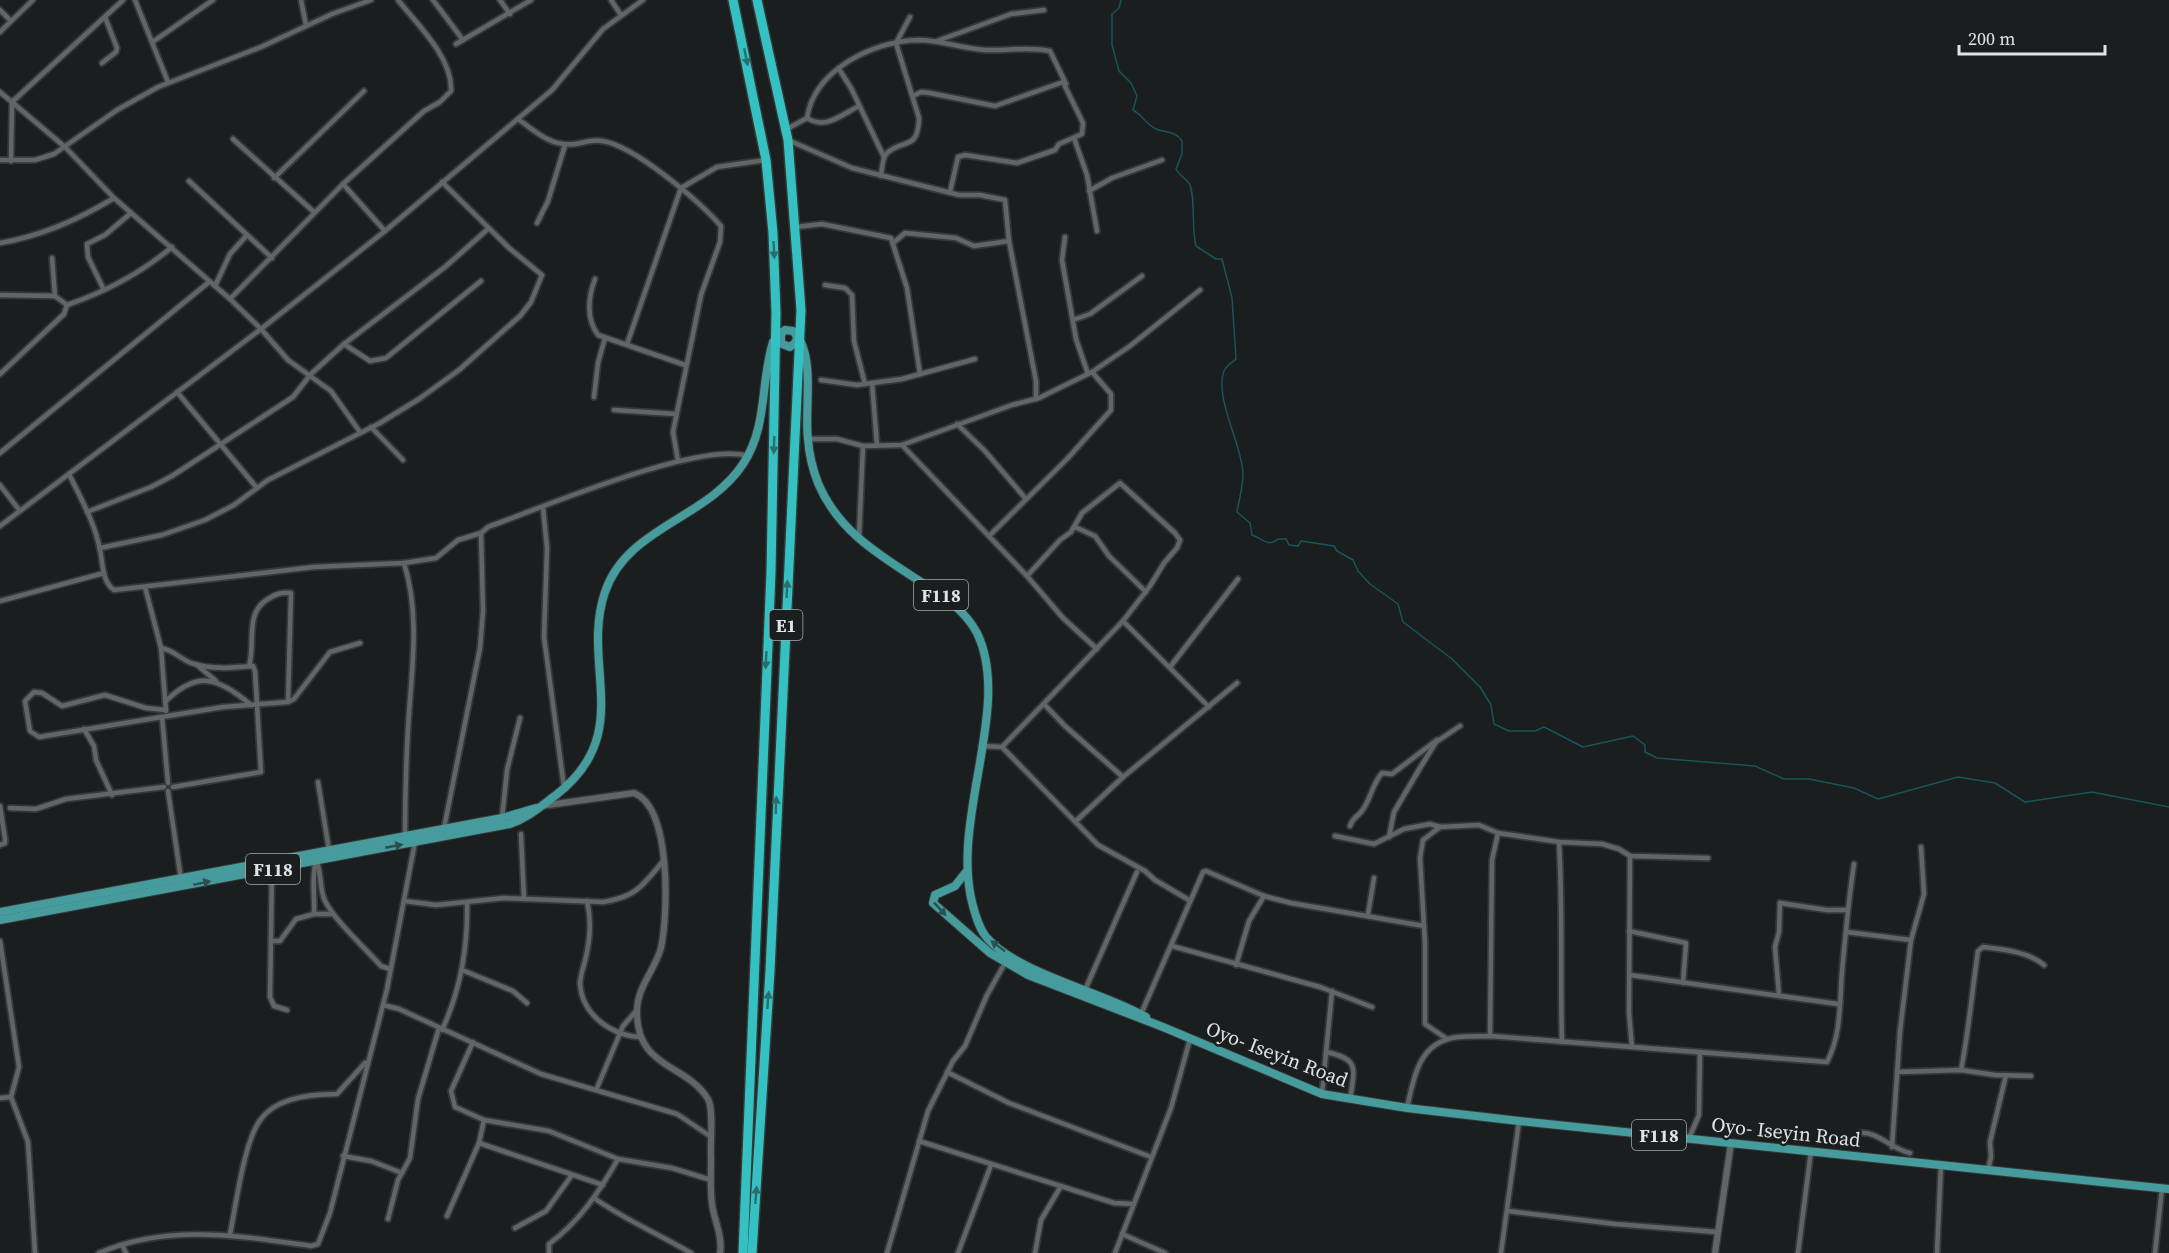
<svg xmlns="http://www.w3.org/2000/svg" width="2169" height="1253" font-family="'Source Serif 4',serif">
<rect width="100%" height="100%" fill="#1a1e1e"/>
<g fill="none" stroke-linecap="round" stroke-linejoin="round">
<path stroke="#185657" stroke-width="1.5" d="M1121 0 1119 8 1112 14V45L1119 71 1131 83 1137 96 1133 110C1142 115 1146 124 1156 129 1166 133 1176 131 1182 141V154L1176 169C1179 175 1185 178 1189 183 1196 196 1191 229 1196 246L1216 259H1222L1232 298 1236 359C1233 362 1227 365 1225 369 1212 393 1243 447 1243 474 1243 486 1239 500 1237 512L1250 523 1252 535C1262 538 1268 548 1278 539H1286L1289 545 1298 546 1301 541 1334 546 1337 551 1353 560 1358 571 1370 584 1398 604 1403 622 1452 659 1480 687 1491 705 1494 724 1509 731H1535L1544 727 1583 747 1633 736 1645 745V752L1657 758 1755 766 1784 779H1809L1854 788 1878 799 1958 777 1995 783 2025 802 2092 792 2169 807"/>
<g stroke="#353838" stroke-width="8">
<g id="minor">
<polyline points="135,0 168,82"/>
<polyline points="301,0 306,25"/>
<polyline points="433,0 463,40"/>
<polyline points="500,0 510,14"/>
<polyline points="611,0 621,15"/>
<polyline points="0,10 11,21"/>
<polyline points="0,32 33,0"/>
<polyline points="154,41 213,0"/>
<polyline points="937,41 1011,14 1044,10"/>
<polyline points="456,44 531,0"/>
<polyline points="102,63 116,52 117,48 105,17"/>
<polyline points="839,69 851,88 884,157"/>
<polyline points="0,92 65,147 114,198 230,299 261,329 288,360 331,391 360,432"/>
<polyline points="913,96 921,92 930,93 995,106 1063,82 1083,123 1082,134 1059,144 1055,150 1017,163 965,155 958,157 950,192"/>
<path d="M807 118C825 130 841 115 859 106"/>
<path d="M518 119C536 132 551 147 575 144 583 143 593 139 602 141 634 145 700 202 721 226L720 242 701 295 673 432 678 461"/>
<path d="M787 129 807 118C814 70 873 41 918 40 941 40 963 49 986 50 1008 51 1028 46 1050 51L1066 84"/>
<polyline points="1074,138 1087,175 1097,231"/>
<polyline points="233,139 314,212"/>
<polyline points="788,140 852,168 959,195 980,195 1005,200 1009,241 1036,381 1036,399"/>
<polyline points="0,160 35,160 54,154 117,110 158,87 261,47 332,14 371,0"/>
<polyline points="11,161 12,102 123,0"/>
<path d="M881 176C882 169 882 158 887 153 903 138 918 152 919 118L896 43 910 17"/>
<polyline points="274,178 364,91"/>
<polyline points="189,181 272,258"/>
<polyline points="343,184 385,231"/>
<polyline points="1089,191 1112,178 1162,160"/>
<polyline points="537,223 548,201 565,145"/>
<polyline points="796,227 822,224 891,238 907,288 920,374"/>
<polyline points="1065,237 1062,260 1076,339 1088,374"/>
<path d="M0 243C42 236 78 220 114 198"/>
<polyline points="893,243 905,233 956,238 974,246 1009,241"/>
<polyline points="52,258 55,296"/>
<path d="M595 279C588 297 586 319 598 335L685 365"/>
<polyline points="825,285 845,288 852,295 854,341 865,384"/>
<polyline points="215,286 230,254 247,235"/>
<polyline points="104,290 88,257 87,244 105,235 131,213"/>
<polyline points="0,295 55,296 67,305"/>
<path d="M230 299 343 184 424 111 440 102 451 91C453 58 417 24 398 0"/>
<path d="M67 305C105 292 141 273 172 247"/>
<polyline points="1073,320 1090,314 1142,276"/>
<polyline points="344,344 370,361 386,358 481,281"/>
<polyline points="627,344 681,188 717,167 766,160"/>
<polyline points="0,374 64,314 67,305"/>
<polyline points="821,380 857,385 902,379 975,359"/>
<polyline points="872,383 877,445"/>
<polyline points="177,392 257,488"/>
<polyline points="594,397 598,363 605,338"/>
<polyline points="614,410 676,414"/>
<polyline points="957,424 985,451 1026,499"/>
<polyline points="371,427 403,460"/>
<polyline points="808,439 837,439 863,446 902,445 1012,405 1039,398 1092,372 1130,346 1200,290"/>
<polyline points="902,445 1027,576 1063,618 1097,649"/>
<polyline points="0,453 209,282"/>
<path d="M69 474C81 499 95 523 100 550 103 563 102 582 114 590L314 567 404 563C421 617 411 674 408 729 406 764 405 800 405 835"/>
<polyline points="0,485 20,511"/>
<polyline points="543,507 547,548 544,637 564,787"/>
<polyline points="87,512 151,487 172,476 293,397 311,374 344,344 445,267 488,229"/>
<polyline points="0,526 261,329 385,231 552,90 603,29 643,0"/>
<polyline points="1075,527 1095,536 1109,556 1146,592"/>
<polyline points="989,536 1067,459 1111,410 1111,394 1092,372"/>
<polyline points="859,537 863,446"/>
<polyline points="100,548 162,535 205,520 234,505 268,480 380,423 419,399 459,370 520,316 531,302 542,275 509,248 442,182"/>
<path d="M404 563 436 558 458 540 481 533 488 527C541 508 699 441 747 456"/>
<polyline points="145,587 161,648 166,711"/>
<polyline points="0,601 104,573"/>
<polyline points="1123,621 1209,707"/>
<path d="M161 648C174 650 180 659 191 663 212 670 232 668 253 666L255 671 261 772 173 787"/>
<polyline points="197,665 216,681"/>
<path d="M249 666C256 643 244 613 268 599 276 594 281 592 291 593L288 702"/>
<polyline points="1170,667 1238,579"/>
<path d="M165 702C197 670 218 677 251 705"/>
<polyline points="1044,704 1065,726 1123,777"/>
<polyline points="166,710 146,708 105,695 62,706 42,693 34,692 25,701 30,731 39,737 223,707 288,702 294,699 330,652 360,643"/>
<polyline points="162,717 168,783"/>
<polyline points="84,729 94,746 96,760 112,795"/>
<polyline points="981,746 1002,747 1123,621 1150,586 1164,563 1177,548 1180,540 1175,533 1120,483 1082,513 1071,532 1060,540 1027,576"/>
<polyline points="1002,747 1098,845 1145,871 1155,880 1189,900"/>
<polyline points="318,782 329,850"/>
<polyline points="168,791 181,879"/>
<polyline points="0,806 5,839 5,843 0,845"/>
<polyline points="10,808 36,809 66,799 164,787"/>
<polyline points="502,818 507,770 520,718"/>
<polyline points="1076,821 1123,777 1237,683"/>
<path d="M1350 826C1353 817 1356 818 1361 812 1370 802 1372 784 1382 773L1392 774 1437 740"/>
<polyline points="1440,827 1423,840 1420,858 1425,943 1425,1024 1447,1039"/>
<polyline points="444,828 480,648 483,611 481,533"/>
<polyline points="521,834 524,899"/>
<polyline points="1335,836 1374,844 1404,829 1430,824 1440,827 1479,825 1498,833 1559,842 1602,844 1619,849 1630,856 1708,858"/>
<polyline points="1389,837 1394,812 1420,768 1436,742 1460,726"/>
<path d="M1559 842C1563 909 1560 975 1562 1042"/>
<polyline points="1630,856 1629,1013 1632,1047"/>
<path d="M316 860C322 873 319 888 325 901 335 921 366 949 381 966L390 969"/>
<polyline points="272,869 270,997 274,1006 287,1010"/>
<path d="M404 901 436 905 504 898 603 902C637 897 643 885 664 860"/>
<path d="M587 901C592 921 590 941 585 961 583 968 580 977 580 984 582 1015 612 1036 641 1037"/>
<path d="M314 914C315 897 311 877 316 861"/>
<polyline points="1368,914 1374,878"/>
<polyline points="1629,931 1686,943 1683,983"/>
<polyline points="1847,932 1911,940"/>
<polyline points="0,941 19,1067 11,1097 28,1142 35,1253"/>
<polyline points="271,941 280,941 296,919 314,914 332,914"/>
<polyline points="1172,946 1320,987 1372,1007"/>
<polyline points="1236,965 1249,921 1264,896"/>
<polyline points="462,970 513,991 527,1003"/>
<polyline points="1630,975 1838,1004"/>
<polyline points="1085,990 1137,872"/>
<polyline points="1779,995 1775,947 1779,932 1780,903 1827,910 1847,910"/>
<polyline points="383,1005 399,1009 541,1074 677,1114 710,1136"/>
<polyline points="1141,1014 1203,872 1206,871 1264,896 1291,903 1424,926"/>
<path d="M442 1030C461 989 468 946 467 902"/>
<polyline points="1490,1036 1492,860 1498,833"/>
<polyline points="473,1042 451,1091 455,1107 484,1120 549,1131 618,1159 672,1168 711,1180"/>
<path d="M1326 1052C1359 1059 1355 1067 1350 1099"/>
<path d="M1961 1070C1969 1030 1972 991 1978 951L1983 947C2002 949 2029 952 2044 965"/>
<polyline points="947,1072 1009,1103 1151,1157"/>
<polyline points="1897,1072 1961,1070 1995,1075 2031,1076"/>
<polyline points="597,1088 623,1026 637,1010"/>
<polyline points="1322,1094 1332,991"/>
<polyline points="0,1098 11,1097"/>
<path d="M1407 1108C1413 1082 1417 1048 1448 1039 1460 1035 1477 1037 1490 1036L1827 1062C1843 1032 1839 994 1843 961 1846 929 1849 896 1854 864"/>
<path d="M1859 1133C1878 1131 1891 1149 1910 1153"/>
<polyline points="1689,1138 1699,1115 1700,1052"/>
<polyline points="919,1141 1114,1203 1133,1204"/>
<polyline points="479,1143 603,1185"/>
<polyline points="1892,1147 1900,1031 1911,940 1924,894 1921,847"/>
<polyline points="343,1156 371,1161 402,1173"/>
<polyline points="1988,1170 1991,1157 1990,1142 2006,1075"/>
<path d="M594 1198C625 1220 659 1234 691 1253"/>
<polyline points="1508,1211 1615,1224 1717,1232"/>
<polyline points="447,1216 479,1143 484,1120"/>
<polyline points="388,1219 398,1180 410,1158 418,1099 439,1028"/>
<polyline points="515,1228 546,1211 572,1175"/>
<path d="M230 1234C236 1206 244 1140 261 1119 277 1097 313 1094 337 1094L365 1063"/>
<polyline points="1122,1234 1165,1253"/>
<polyline points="122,1245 126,1253"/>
<path d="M99 1253C168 1223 240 1236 311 1246L318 1244 330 1213 387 989 415 842"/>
<path d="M549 1253V1244C580 1221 599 1192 618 1159"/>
<polyline points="887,1253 928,1111 953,1061 965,1046 987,995 1005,963"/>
<polyline points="958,1253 991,1165"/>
<polyline points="1035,1253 1041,1220 1061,1186"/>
<polyline points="1115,1253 1171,1108 1190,1039"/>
<polyline points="1501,1253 1519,1121"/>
<polyline points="1798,1253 1811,1151"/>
<polyline points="1937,1253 1941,1165"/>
<polyline points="2155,1253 2162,1188"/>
</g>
</g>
<g stroke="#353838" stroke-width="9">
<g id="tertiary">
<path d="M541 806 634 793C672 808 668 915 661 948 655 970 637 987 637 1011 636 1069 686 1063 708 1099 714 1110 710 1144 711 1158 711 1173 710 1189 712 1204 714 1220 723 1237 720 1253"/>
<polyline points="1715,1253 1731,1143"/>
</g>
</g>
<g stroke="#353838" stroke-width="10">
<g id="primary">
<path d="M795 333C816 356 804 410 808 439 809 454 813 470 818 483 838 531 879 555 921 582 942 595 965 610 977 633 1013 707 949 821 973 906 976 917 980 931 988 939 1018 973 1105 993 1146 1017"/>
<polyline points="776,336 782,344 790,347 796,342 797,336 793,331 785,330 781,334 781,342"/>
<polyline points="966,872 955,886 935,895 933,903 990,953 1028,975 1163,1027 1322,1094 1407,1108 1519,1121 2169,1189"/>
<polyline points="0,912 502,818 536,808"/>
<path d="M0 920 510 824C528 818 541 806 556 795 636 733 580 665 605 592 627 527 707 519 743 464 768 426 760 384 773 342L782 332"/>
</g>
</g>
<g stroke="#353838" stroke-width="12">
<g id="motorway">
<polyline points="733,0 766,160 773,233 776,313 771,572 743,1253"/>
<polyline points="752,1253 770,971 801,310 788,140 757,0"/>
</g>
</g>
<use href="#minor" stroke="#606565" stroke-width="4.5"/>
<use href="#tertiary" stroke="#606565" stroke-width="6"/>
<use href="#primary" stroke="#469c9d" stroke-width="8"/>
<use href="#motorway" stroke="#35c1c2" stroke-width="9"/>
</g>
<defs><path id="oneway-solid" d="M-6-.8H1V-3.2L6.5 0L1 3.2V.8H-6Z" transform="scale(1.5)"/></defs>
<g fill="#287070">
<use href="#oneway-solid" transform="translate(746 57) rotate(78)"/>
<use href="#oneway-solid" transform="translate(774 250) rotate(87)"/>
<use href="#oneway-solid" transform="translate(774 445) rotate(92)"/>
<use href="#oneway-solid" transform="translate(787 589) rotate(-87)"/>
<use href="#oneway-solid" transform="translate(766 660) rotate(93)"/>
<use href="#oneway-solid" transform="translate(776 805) rotate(-88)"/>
<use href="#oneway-solid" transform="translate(768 1000) rotate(-86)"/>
<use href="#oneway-solid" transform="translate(756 1195) rotate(-86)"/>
</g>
<g fill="#2c5051">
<use href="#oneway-solid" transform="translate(394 846) rotate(-11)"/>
<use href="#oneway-solid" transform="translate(202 883) rotate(-12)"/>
<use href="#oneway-solid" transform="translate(940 909) rotate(47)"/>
<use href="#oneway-solid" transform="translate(998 946) rotate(-143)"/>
</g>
<g text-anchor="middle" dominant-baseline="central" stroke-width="5" stroke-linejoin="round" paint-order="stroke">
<g fill="#1a1e1e" stroke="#a5a8a8" stroke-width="1.5">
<rect x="914" y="580" width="54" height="30" rx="4.5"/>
<rect x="769.5" y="610" width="33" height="30" rx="4.5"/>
<rect x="246" y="854" width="54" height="30" rx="4.5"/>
<rect x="1632" y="1120" width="54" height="30" rx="4.5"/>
</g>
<g font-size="18" font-weight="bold" fill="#e0e3e3">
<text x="941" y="595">F118</text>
<text x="786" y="625">E1</text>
<text x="273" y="869">F118</text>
<text x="1659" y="1135">F118</text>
</g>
<g font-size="20" fill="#e0e3e3" stroke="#1a1e1e">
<text transform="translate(1277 1054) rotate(21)">Oyo- Iseyin Road</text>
<text transform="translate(1786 1132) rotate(6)">Oyo- Iseyin Road</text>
</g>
</g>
<path d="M1959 45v9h146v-9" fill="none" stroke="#e0e3e3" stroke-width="3"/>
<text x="1968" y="45" font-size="18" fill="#e0e3e3" stroke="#1a1e1e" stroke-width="4.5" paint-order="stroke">200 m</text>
</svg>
